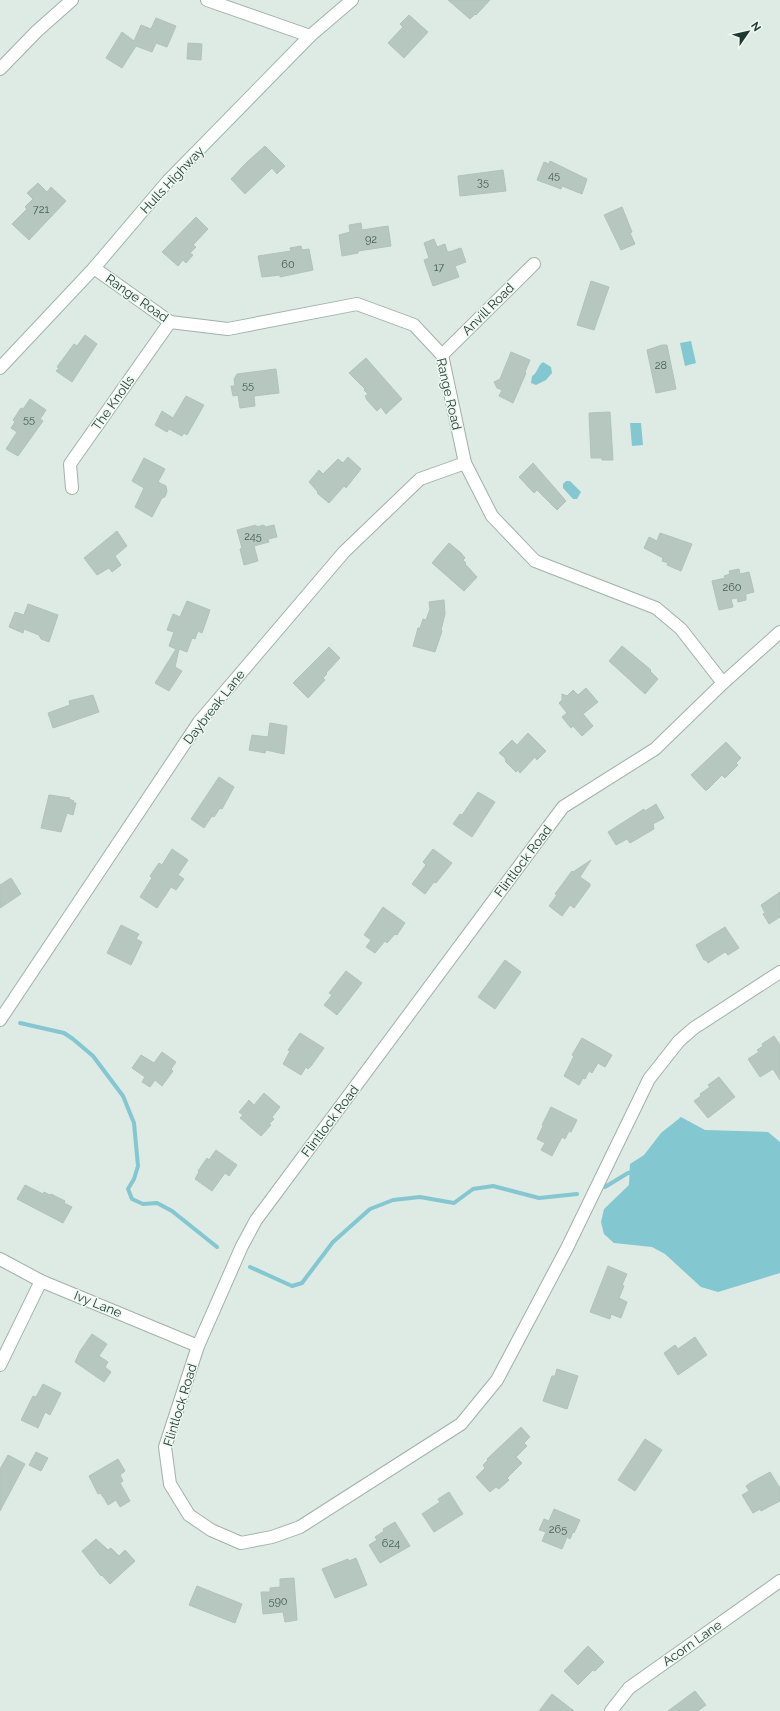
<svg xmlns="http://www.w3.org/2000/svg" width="780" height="1711" font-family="Raleway,sans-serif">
<rect width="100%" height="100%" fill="#deeae4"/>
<g fill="#83c7d1">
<polygon points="691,341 696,363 685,366 680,343"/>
<path d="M543 362 551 367 552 373 546 380 536 385 531 383 532 376C538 373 537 366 543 362Z"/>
<polygon points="630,423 641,423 643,445 632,446"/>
<polygon points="566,481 570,481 581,492 577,499 573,499 563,488 563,484"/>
<polygon points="681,1117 705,1130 768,1132 780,1142 780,1273 718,1292 701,1287 665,1254 652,1247 614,1243 604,1234 601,1222 604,1209 629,1185 630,1164 644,1155 661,1133"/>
</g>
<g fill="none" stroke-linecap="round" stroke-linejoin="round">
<g stroke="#83c7d1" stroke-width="4">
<polyline points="20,1023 64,1033 73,1039 93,1056 123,1096 134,1123 138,1166 134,1179 128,1189 132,1199 143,1204 157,1203 172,1211 217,1247"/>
<polyline points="605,1187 628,1173 633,1172"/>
<polyline points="250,1267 292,1286 302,1283 333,1242 370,1209 393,1200 420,1197 454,1203 473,1189 493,1186 539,1198 577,1194"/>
</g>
</g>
<g fill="#b6c7c0" stroke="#b0c3bb">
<polygon points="448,0 490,0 476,15 475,14 470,19"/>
<polygon points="409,15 428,32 404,58 388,43 403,27 400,24"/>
<polygon points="156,18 176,26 167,47 156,43 152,52 136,46 122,68 106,58 122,32 134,41 141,25 151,29"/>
<polygon points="188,43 202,44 201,60 187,59"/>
<polygon points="265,146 285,166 277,174 272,168 245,194 231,179 247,162"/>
<polygon points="550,161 587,179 582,194 562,186 561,189 537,180 544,162 549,164"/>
<polygon points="503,170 506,191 460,196 458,176"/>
<polygon points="38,183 47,192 51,187 66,201 29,240 12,224 27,209 25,207 33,199 27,193"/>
<polygon points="622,207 632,232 630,233 635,244 621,250 604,215"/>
<polygon points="196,217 208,229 193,245 196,247 190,253 193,255 186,263 183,260 178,266 162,252"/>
<polygon points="361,223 362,230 388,226 391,246 358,251 358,253 342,256 339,235 350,232 349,225"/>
<polygon points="434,239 437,247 445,244 447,251 449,252 461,248 466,262 455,266 459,277 433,286 424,260 429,258 424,243"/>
<polygon points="301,246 302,250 309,249 313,270 280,277 280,275 262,277 258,256 291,251 290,248"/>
<polygon points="591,281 609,287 594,330 577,325"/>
<polygon points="85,335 97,344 72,382 56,371 59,368 57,367 74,344 77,346"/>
<polygon points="662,345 667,345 676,389 656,393 647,350"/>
<polygon points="511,352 530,360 525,372 526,373 513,403 499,396 502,390 497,388 494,382 500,379"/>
<polygon points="366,358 402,399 386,414 381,407 377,411 367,400 365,396 368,394 364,390 365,389 349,373"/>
<polygon points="276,369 279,393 254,396 255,406 240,408 238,395 233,396 231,386 235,386 234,379 237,374"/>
<polygon points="186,396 204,405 187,435 184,433 182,436 169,429 167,432 155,425 162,411 173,418"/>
<polygon points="30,399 46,410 40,419 43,421 18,456 6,449 17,432 11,428 15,422 13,420 21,408 23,409"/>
<polygon points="610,412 613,460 602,460 602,458 591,458 589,413"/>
<polygon points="348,457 361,469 346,488 344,486 329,503 317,493 318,492 309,482 319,470 323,474 338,459 343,463"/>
<polygon points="144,458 165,469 158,482 166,486 167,491 165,497 162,498 152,517 135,507 144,488 132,481"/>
<polygon points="533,463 566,501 557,510 537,490 534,493 519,477"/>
<polygon points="256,525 256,527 264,525 265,527 274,525 277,537 268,539 269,542 254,546 258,561 244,565 240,549 242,548 237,530"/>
<polygon points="117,531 127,546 115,556 121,565 112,572 109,568 97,575 84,558"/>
<polygon points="660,533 692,544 681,571 667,565 668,563 662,561 663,558 644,548 649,537 657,541"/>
<polygon points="449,543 461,553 465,558 463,560 466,563 465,564 477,577 464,591 432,563"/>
<polygon points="739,569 740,574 749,572 754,592 746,594 746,600 738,602 737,598 731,599 733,607 719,610 712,581 725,578 724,576 730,574 729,571"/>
<polygon points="444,600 445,614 441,630 442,631 435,652 413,646 418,628 420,628 423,619 426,620 430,609 429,602"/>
<polygon points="187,601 210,610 202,633 198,631 195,639 192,638 187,652 179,649 175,667 182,671 169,691 155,683 176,649 169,646 174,632 167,630 173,614 180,617"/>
<polygon points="28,604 58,615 49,642 41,639 39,635 24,629 23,633 9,627 15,612 24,615"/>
<polygon points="622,646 651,670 650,671 658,679 645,694 609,661"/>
<polygon points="329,647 340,658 326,673 327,674 323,678 325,680 308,698 293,683"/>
<polygon points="586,688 598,702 583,714 593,726 582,736 573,726 571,728 562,717 567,713 559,703 562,700 562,694 567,696 573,690 578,695"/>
<polygon points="93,695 99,712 53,728 48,713 70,705 69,701"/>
<polygon points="270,723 287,726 284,754 266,750 265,753 249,750 252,735 268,737"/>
<polygon points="528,733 546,751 537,760 535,757 520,773 518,770 516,772 506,762 505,758 499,753 512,740 517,745"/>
<polygon points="726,742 741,758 736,763 738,765 725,778 722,775 707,790 705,790 691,775"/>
<polygon points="219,777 234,787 222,809 220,808 214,817 212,816 204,828 191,819"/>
<polygon points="478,792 495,802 472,837 453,824 460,814 462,815"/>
<polygon points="49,795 70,798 69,799 74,801 73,803 76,803 73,815 67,813 61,832 41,828"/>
<polygon points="656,804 664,818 653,824 654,829 630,843 627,839 616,845 608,832 644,809 645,811"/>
<polygon points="172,849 188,860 178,875 184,879 176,890 171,887 157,908 140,897 152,878 150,876 159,863 162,865"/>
<polygon points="433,849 452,863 436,883 434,882 425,894 412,884 426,865 423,862"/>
<polygon points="591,860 580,877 590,884 590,886 574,908 570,905 562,916 549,906 557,895 555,894 572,871 573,872"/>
<polygon points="11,878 21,894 0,908 0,885"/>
<polygon points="780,892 780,917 769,924 763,914 765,913 761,905"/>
<polygon points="383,907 405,923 397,935 395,934 387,943 385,941 375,953 366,947 371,940 364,935"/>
<polygon points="121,925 139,934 136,939 142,942 131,965 107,953"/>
<polygon points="725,927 739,948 728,955 725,952 708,963 706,960 704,960 696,945"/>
<polygon points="505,960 521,972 495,1009 478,997"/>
<polygon points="346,971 362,983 337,1015 324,1005 332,995 329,993"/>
<polygon points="300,1033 324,1048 311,1066 308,1069 306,1067 301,1075 283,1064 290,1051 288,1050"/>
<polygon points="774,1036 780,1045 780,1080 773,1069 760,1077 748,1059 759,1052 757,1050 763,1046 762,1044"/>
<polygon points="582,1038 612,1055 605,1067 598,1063 592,1073 589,1071 585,1079 583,1078 579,1085 564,1076 574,1056 572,1055"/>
<polygon points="162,1052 176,1062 171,1069 173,1071 162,1086 155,1080 150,1087 142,1082 145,1077 132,1068 141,1055 154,1063"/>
<polygon points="719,1077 735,1097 708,1118 694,1101 701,1096 700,1094 710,1087 708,1085"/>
<polygon points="264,1093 280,1107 272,1117 274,1119 269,1124 271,1125 261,1136 240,1118 243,1115 239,1112 249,1100 254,1105"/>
<polygon points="551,1107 577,1120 571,1132 569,1131 565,1139 562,1137 552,1156 541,1150 545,1143 537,1139 543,1126 542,1125"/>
<polygon points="216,1150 237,1165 229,1176 225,1173 212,1191 195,1179 199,1172 198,1171 207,1158 209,1160"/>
<polygon points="25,1185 43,1194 44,1192 50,1195 51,1194 65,1201 64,1203 72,1207 63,1223 17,1199"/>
<polygon points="608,1266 627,1274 622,1285 624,1286 619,1298 627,1302 621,1318 611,1314 610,1319 590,1312"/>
<polygon points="92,1334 107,1344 99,1356 108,1362 105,1367 111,1372 104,1382 75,1362 80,1351"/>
<polygon points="695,1337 707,1355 678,1375 664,1353 675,1345 678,1349"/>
<polygon points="557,1369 578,1376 567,1409 543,1401 552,1376 555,1376"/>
<polygon points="43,1384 61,1393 50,1415 45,1412 38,1428 21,1420 33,1396 36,1397"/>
<polygon points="521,1427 530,1437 524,1443 527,1446 516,1457 522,1463 507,1478 509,1480 499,1489 496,1487 490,1492 476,1477 485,1468 483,1465 488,1460 487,1459"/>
<polygon points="645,1439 662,1450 635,1491 618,1480"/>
<polygon points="36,1452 48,1458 41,1471 29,1465"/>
<polygon points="8,1455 25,1464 0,1511 0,1469"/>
<polygon points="118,1459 125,1471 120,1475 123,1481 120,1483 130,1501 120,1507 116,1500 108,1505 104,1498 100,1493 98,1494 89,1476"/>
<polygon points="770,1472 780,1488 780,1501 761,1511 760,1509 753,1513 742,1495 749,1491 746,1486 750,1483"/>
<polygon points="449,1492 463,1514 434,1532 422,1514 440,1502 438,1499"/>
<polygon points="554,1509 580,1520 574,1533 573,1532 570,1539 567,1537 562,1549 542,1541 546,1532 539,1530 544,1519 549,1521"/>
<polygon points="395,1522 410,1546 380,1563 369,1545 377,1540 375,1537 384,1531 383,1529"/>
<polygon points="96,1539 108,1550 111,1548 119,1556 125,1550 135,1561 110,1584 102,1575 101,1576 82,1551"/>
<polygon points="356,1558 367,1585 335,1598 322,1569 348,1559 349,1561"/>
<polygon points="294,1578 297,1620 285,1622 283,1612 263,1614 261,1592 270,1592 270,1588 280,1587 280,1579"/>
<polygon points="197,1586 242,1604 235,1623 189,1605"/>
<polygon points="588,1646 604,1662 595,1671 593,1670 578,1685 564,1671"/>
<polygon points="695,1691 706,1705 698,1711 668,1711"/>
<polygon points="552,1694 574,1711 539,1711"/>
</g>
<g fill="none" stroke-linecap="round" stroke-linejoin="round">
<g stroke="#a1b1ab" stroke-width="14">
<g id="street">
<polyline points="207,0 310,36"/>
<polyline points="0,69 37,31 72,0"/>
<polyline points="94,268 170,322 228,329 357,304 414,325 442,355 465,463 492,516 535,561 656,608 681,629 723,683"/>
<polyline points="442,355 534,264"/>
<polyline points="72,488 70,464 170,322"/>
<polyline points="780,632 723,683 655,749 563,807 256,1220 242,1246 198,1346 165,1447 170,1484 189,1515 211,1530 241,1543 272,1537 300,1527 461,1424 497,1380 567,1248 649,1079 679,1041 694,1028 780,972"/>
<polyline points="0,1020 199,722 344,552 420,479 465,463"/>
<polyline points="0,1259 41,1281 198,1346"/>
<polyline points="0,1365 41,1281"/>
<polyline points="611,1711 629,1688 780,1581"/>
</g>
</g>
<g stroke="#9db6ac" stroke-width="14">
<polyline id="secondary" points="0,368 94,268 168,181 310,36 352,0"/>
</g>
<use href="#street" stroke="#fff" stroke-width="12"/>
<use href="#secondary" stroke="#fff" stroke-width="12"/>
</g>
<g text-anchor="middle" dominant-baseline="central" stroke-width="3" stroke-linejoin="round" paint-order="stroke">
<g font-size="11" fill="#455c56">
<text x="554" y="175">45</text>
<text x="483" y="182">35</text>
<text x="41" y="209">721</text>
<text x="371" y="239">92</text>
<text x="288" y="264">60</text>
<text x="439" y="267">17</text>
<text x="661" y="365">28</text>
<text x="248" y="385">55</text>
<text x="29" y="419">55</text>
<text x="253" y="536">245</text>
<text x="732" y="587">260</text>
<text x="558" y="1529">265</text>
<text x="391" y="1543">624</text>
<text x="278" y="1601">590</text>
</g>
<g font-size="13" fill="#1f3932" stroke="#eef7f2">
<text transform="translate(172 180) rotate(-47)">Hulls Highway</text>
<text transform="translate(137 298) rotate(35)">Range Road</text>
<text transform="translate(488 309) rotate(-45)">Anvill Road</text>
<text transform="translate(449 394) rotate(77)">Range Road</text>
<text transform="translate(113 403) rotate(-55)">The Knolls</text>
<text transform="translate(214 707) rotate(-52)">Daybreak Lane</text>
<text transform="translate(523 861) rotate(-53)">Flintlock Road</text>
<text transform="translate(330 1121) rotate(-53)">Flintlock Road</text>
<text transform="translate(98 1304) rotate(22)">Ivy Lane</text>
<text transform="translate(180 1405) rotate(-73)">Flintlock Road</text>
<text transform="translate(692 1643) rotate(-35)">Acorn Lane</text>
</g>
</g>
<g transform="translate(748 32) rotate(56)" stroke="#eef7f2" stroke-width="3" paint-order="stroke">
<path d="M0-3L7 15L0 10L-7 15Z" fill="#1f3932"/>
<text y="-6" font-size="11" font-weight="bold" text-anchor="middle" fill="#1f3932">N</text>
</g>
</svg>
